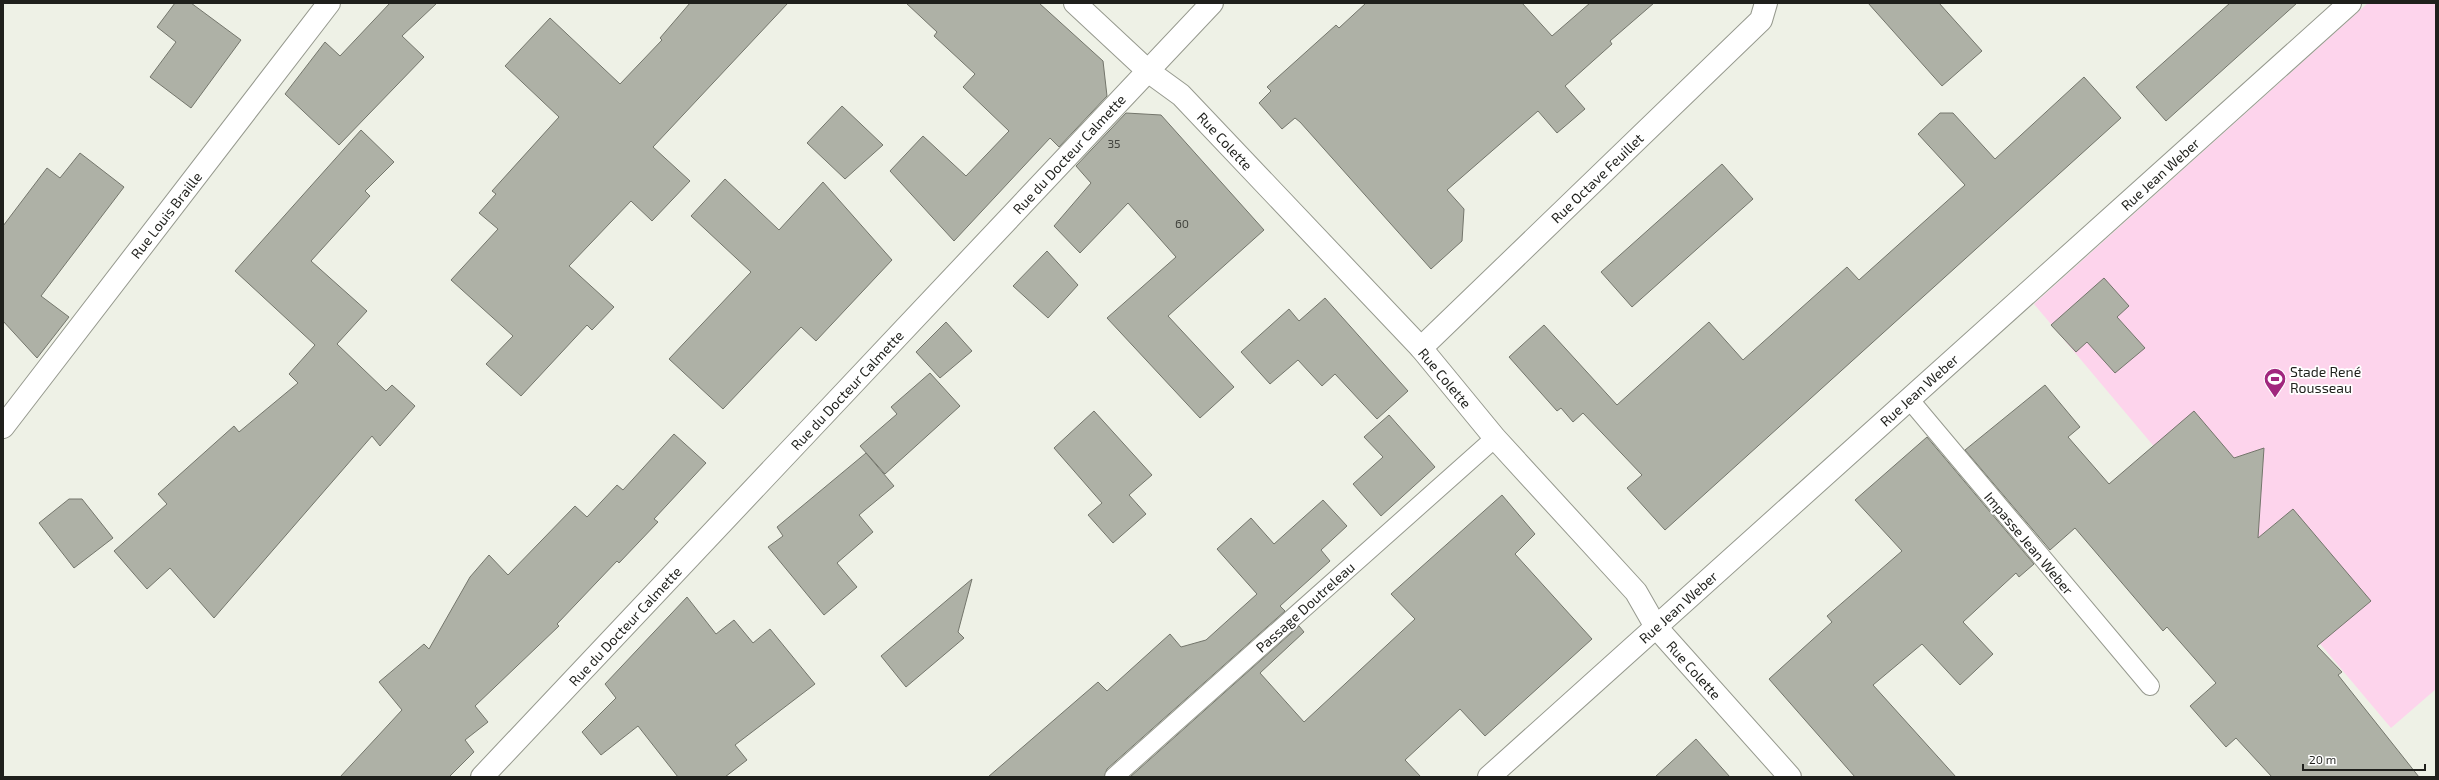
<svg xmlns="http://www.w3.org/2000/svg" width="2439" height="780" font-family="'Exo 2',sans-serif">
<rect width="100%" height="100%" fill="#eef1e6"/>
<polygon fill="#fdd4ec" points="2368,3 2436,3 2436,689 2391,728 2034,304"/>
<g fill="#aeb1a6" stroke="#74766c">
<polygon points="175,3 191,3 241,40 191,108 150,77 176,42 157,27"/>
<polygon points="390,3 437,3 402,36 424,57 339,145 285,94 325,42 340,56"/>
<polygon points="690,3 788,3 653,147 690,181 652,221 631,201 569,266 614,307 592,330 587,325 521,396 486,364 513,336 451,280 498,229 479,213 496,194 492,191 559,117 505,66 550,18 620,84 662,40 660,38"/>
<polygon points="906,3 1039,3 1103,61 1107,96 1059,147 1050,138 954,241 890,171 923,136 966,176 1009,131 963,87 975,74 934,36 937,32"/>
<polygon points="1366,3 1522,3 1552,36 1590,3 1654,3 1610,41 1612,44 1565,86 1585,109 1557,133 1538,111 1447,190 1464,209 1462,241 1431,269 1300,122 1295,118 1282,129 1259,103 1271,91 1267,87 1336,25 1339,28"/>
<polygon points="1868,3 1939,3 1982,51 1942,86"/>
<polygon points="2230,3 2297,3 2166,121 2136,87"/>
<polygon points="2084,77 2121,118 1665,530 1627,488 1642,475 1583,413 1573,422 1561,408 1557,411 1509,357 1544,325 1617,405 1709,322 1743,360 1847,267 1859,280 1965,185 1918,134 1940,113 1953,113 1995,159"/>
<polygon points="842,106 883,145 845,179 807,143"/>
<polygon points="1126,113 1161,115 1264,230 1168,316 1234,387 1200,418 1107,318 1176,257 1128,203 1080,253 1054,226 1091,183 1076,166"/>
<polygon points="361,130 394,162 365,191 370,196 311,261 367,311 337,344 386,391 392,385 415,406 380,446 372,436 214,618 170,568 147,589 114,551 167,504 158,494 234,426 239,432 298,383 289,374 315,345 235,271"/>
<polygon points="80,153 124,187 41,296 69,317 37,358 3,321 3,226 47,168 60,178"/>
<polygon points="1722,164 1753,199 1632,307 1601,272"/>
<polygon points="725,179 779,230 823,182 892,260 816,341 801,327 723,409 669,359 751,272 691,216"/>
<polygon points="1047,251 1078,285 1048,318 1013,286"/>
<polygon points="2104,278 2129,306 2117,317 2145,348 2115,373 2087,342 2076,352 2051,325"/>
<polygon points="1325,298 1408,391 1377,419 1335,374 1322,386 1298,360 1270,384 1241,352 1289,309 1299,321"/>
<polygon points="946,322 972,351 940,378 916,352"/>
<polygon points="930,373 960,406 885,474 860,446 897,414 891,407"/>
<polygon points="2045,385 2080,427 2068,437 2109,484 2194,411 2234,458 2264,448 2258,538 2293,509 2371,601 2317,646 2342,672 2338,675 2419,777 2272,777 2236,738 2226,747 2190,706 2216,683 2167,627 2163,631 2075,528 2050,550 1965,450"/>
<polygon points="1094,411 1152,475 1129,495 1146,514 1113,543 1088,515 1102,503 1054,448"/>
<polygon points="1389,415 1435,467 1381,516 1353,484 1383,457 1364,437"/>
<polygon points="674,434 706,463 654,519 658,522 619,563 617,561 557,624 559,626 475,706 488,722 465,740 474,752 449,777 340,777 402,710 379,682 424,644 429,649 470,577 489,555 508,575 575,506 587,517 617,485 623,490"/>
<polygon points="1927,437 2034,564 2019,577 2016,573 1963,622 1993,654 1960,685 1922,644 1873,685 1956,777 1855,777 1769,679 1832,622 1827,616 1902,551 1855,500"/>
<polygon points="866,453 894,486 859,515 873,532 837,563 857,587 824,615 768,547 783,536 777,527"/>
<polygon points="1502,495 1535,534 1515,554 1592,639 1485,736 1460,709 1405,760 1421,777 1130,777 1299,626 1304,632 1260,673 1304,722 1415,619 1391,594"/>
<polygon points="69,499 82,499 113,538 74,568 39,523"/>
<polygon points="1323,500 1347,526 1321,550 1330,561 1280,606 1285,611 1107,769 1104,777 988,777 1098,682 1107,691 1170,634 1181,647 1206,640 1257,594 1217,549 1251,518 1274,544"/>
<polygon points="972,579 958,632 964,638 906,687 881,656"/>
<polygon points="687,597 716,634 734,620 753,643 770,629 815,684 735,745 747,760 725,777 678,777 638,726 601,755 582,732 616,698 605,684"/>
<polygon points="1696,739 1730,777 1655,777"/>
</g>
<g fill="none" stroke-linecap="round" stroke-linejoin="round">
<g stroke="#96998e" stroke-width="20">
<g id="lane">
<polyline points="1909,399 2150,686"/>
<polyline points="1114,777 1495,438"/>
</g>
</g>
<g stroke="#96998e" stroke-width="24">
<g id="street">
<polyline points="1075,3 1148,71 1181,95 1421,348 1495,438 1636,592 1656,627 1790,777"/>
<polyline points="1421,348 1761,20 1766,3"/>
<polyline points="3,427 329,3"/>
<polyline points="482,777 1212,3"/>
<polyline points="1489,777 2350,3"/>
</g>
</g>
<use href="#lane" stroke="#fff" stroke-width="18"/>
<use href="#street" stroke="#fff" stroke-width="22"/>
</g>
<defs>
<g id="stadium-pin" transform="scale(1.15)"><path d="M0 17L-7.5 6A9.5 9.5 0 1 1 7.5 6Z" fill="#a1277e" stroke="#fff"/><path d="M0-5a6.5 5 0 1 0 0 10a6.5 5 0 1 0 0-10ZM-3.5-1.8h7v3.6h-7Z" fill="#fff"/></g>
</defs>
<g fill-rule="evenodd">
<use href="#stadium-pin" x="2275" y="379"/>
</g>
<g text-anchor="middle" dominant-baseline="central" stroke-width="3.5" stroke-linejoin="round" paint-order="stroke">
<g font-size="12" fill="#43443e">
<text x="1114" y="143">35</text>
<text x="1182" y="223">60</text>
</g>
<g font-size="14" fill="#1f201c" stroke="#fff">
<text transform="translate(1225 141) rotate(47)">Rue Colette</text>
<text transform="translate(1069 154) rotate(-47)">Rue du Docteur Calmette</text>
<text transform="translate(2160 174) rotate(-42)">Rue Jean Weber</text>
<text transform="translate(1597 178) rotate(-44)">Rue Octave Feuillet</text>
<text transform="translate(166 215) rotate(-52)">Rue Louis Braille</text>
<text transform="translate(1445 378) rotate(50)">Rue Colette</text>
<text transform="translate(847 390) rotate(-47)">Rue du Docteur Calmette</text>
<text transform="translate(1919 390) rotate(-42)">Rue Jean Weber</text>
<text transform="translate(2029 543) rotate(50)">Impasse Jean Weber</text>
<text transform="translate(1305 607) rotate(-42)">Passage Doutreleau</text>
<text transform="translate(1678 607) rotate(-42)">Rue Jean Weber</text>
<text transform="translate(625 626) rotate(-47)">Rue du Docteur Calmette</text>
<text transform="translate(1694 670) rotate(48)">Rue Colette</text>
</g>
<g font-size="14" fill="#1f201c" stroke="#fff" text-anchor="start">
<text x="2290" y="371">Stade René<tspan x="2290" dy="16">Rousseau</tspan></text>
</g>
</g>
<rect width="2439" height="780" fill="none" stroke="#1f201c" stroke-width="8"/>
<path d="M2303 764v6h122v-6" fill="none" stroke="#1f201c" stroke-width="2"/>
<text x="2309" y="764" font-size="12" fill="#1f201c" stroke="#ffffff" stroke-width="3" paint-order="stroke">20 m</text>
</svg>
